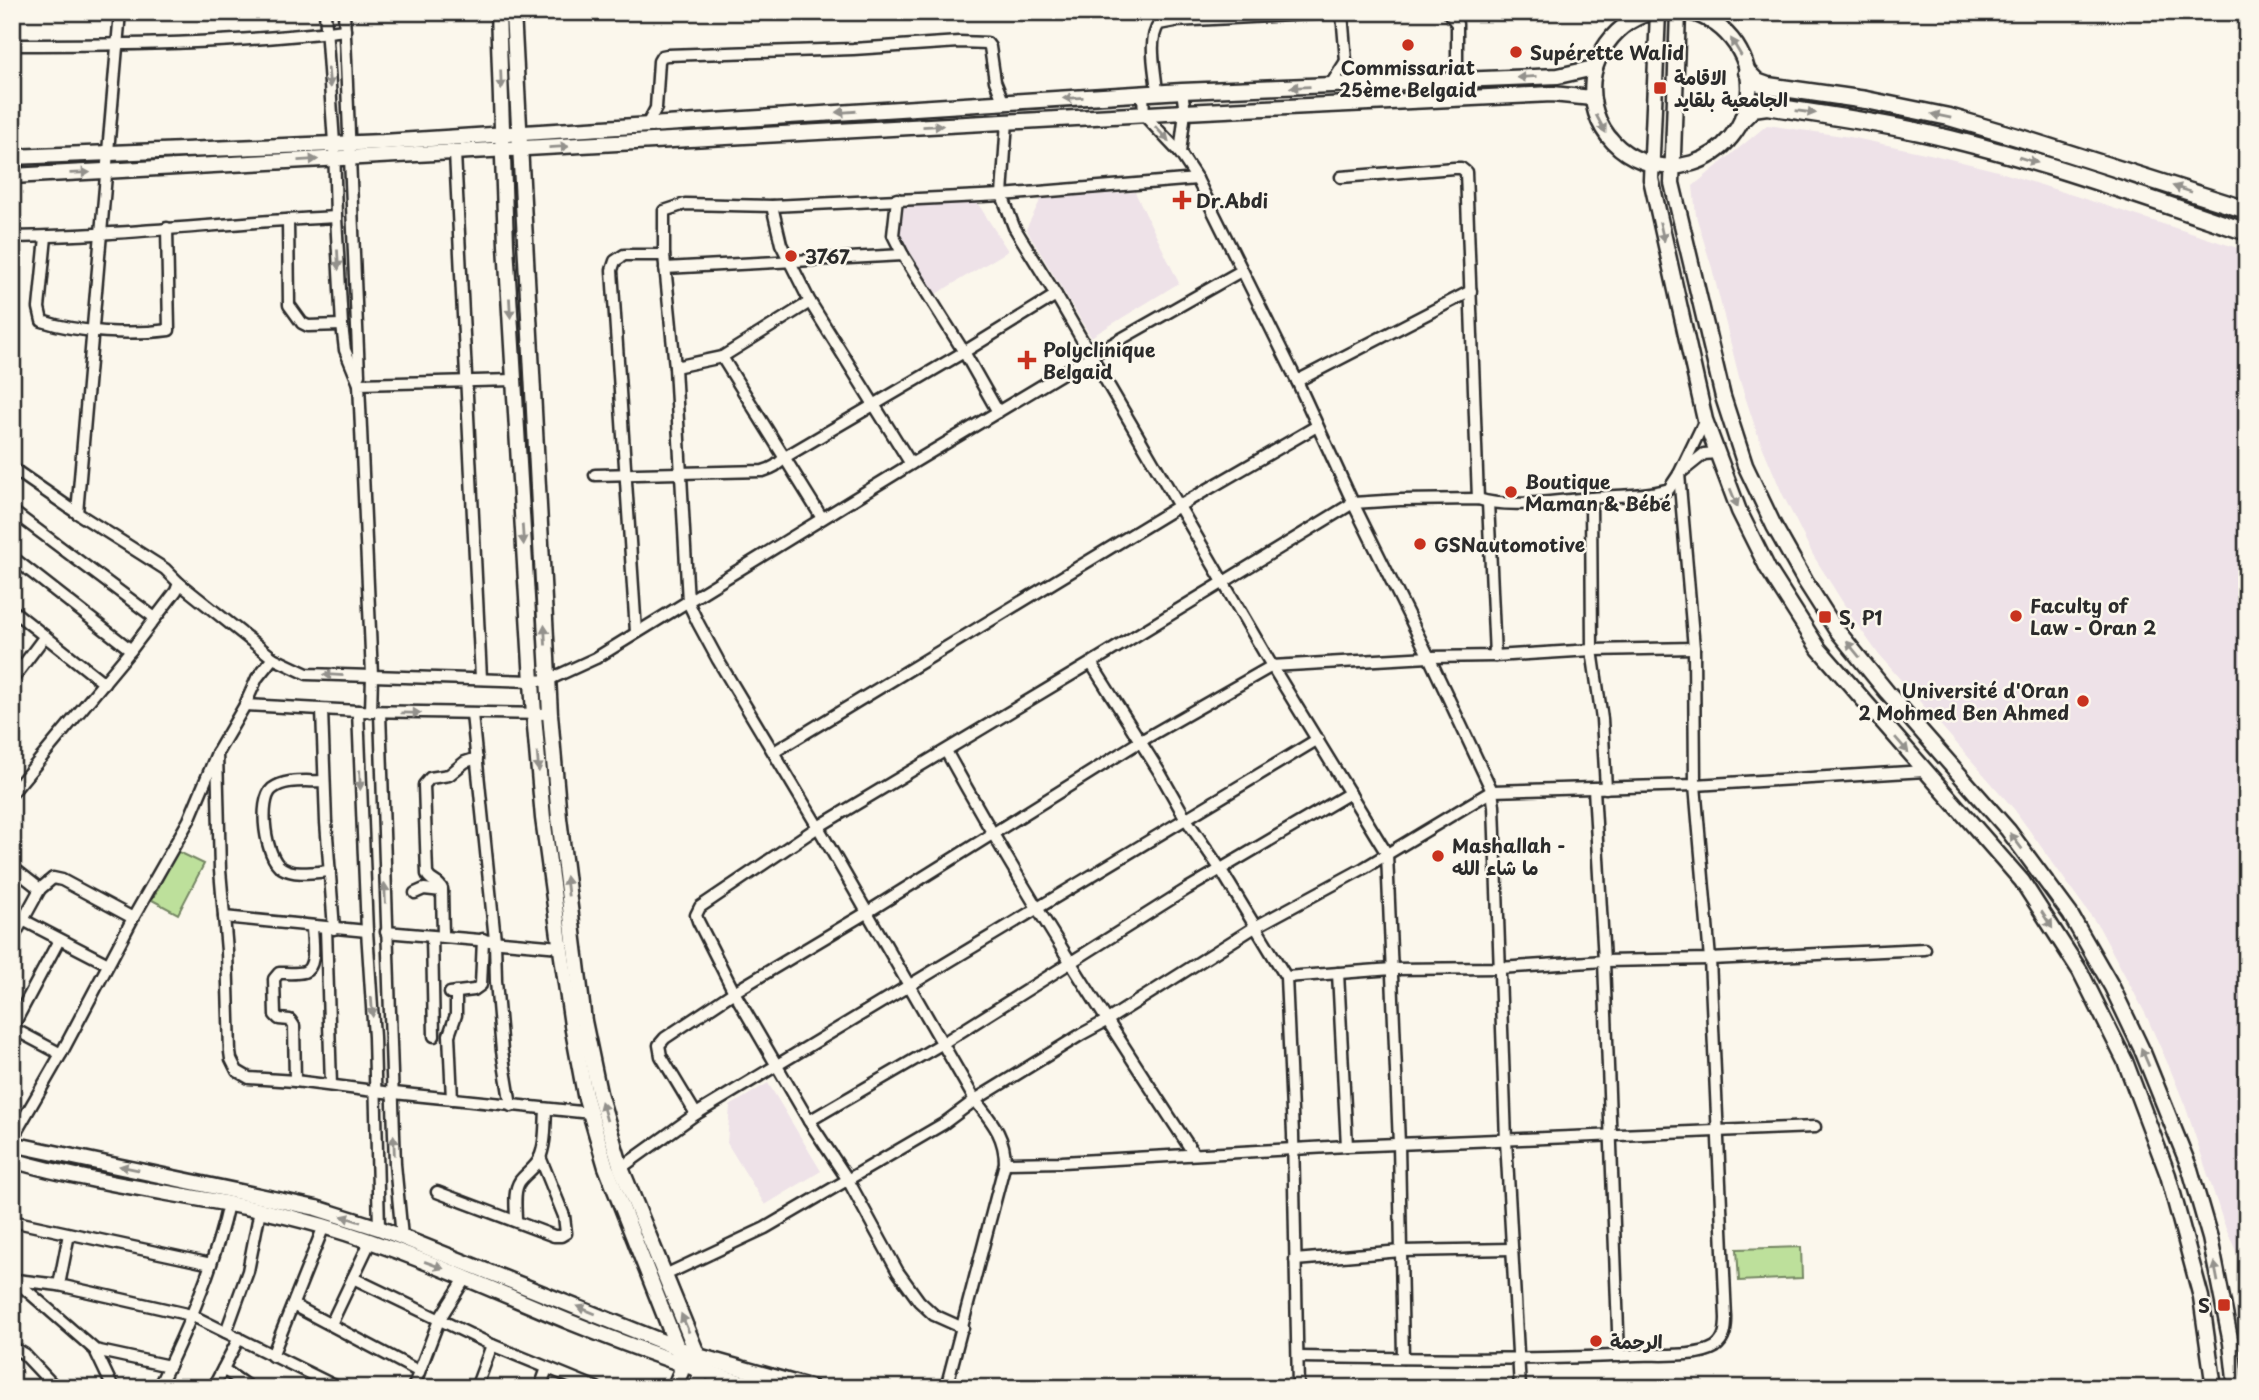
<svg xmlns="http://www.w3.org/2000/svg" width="2259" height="1400" font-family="'Playpen Sans','Playpen Sans Arabic',sans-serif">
<rect width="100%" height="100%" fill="#fbf7ec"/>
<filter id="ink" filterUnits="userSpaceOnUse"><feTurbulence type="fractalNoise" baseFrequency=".0143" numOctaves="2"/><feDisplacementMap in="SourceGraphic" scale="14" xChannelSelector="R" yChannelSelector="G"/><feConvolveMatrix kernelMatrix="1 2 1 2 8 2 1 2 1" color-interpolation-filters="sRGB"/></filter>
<g filter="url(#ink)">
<g fill="#eee2e8">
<polygon points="1767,125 1850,137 1934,155 1994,170 2247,251 2247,1277 2223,1221 2186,1108 2171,1071 2145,1013 2099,927 2014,809 1879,655 1852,617 1813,555 1782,493 1758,436 1740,381 1712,268 1696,216 1693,186"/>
<polygon points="1135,192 1179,283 1091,337 1026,229 1041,199"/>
<polygon points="977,202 1008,251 936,294 900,236 902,205"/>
<polygon points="768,1083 821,1171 765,1205 727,1143 730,1106"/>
</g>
<g fill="#bde09b" stroke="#748663" stroke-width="2">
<polygon points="177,851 204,864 178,914 152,900"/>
<polygon points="1801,1247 1802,1278 1739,1281 1737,1249"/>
</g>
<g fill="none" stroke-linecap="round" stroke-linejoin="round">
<g stroke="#2b2b2b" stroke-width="15">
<g id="minor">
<polyline points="325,12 334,143 336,217 342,325 345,350 359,384"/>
<path d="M344 12C350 133 353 254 359 375"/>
<polyline points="1448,12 1457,24 1457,80"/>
<polyline points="1342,13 1346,61"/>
<path d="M12 45C123 45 235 44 345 30"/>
<polyline points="1330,86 1346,61 1362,85"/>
<path d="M1157 93C1156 72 1147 41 1159 24L1175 21 1347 12"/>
<polyline points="1143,94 1144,115 1180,153 1197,179 1297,381 1353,503 1429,657 1492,791 1494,806 1506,1140 1520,1388"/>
<polyline points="1007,121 1002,195 1014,227 1056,295 1272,666 1387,854 1399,1144 1403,1358"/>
<polyline points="647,125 656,108 659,61 662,56 667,55 853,49 959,42 987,43 990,47 995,81 1003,101"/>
<polyline points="455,153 481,678"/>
<polyline points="1180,153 1185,112 1182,91"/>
<polyline points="1341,177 1454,168 1461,168 1466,172 1478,499"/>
<polyline points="897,199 893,235 903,255 964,352 998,412"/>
<polyline points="772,206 781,244 810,302 911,464"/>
<polyline points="288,220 289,305 302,323 308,326 342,325"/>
<path d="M12 237C120 236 228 222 336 217"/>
<path d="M46 237 39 308 42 321C78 333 132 335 169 330L167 228"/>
<polyline points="665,268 903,255"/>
<polyline points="722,357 822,518"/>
<polyline points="675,367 722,357 810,302"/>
<polyline points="1297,381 1471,291"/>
<polyline points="1705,420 1679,474 1704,454 1716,453"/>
<polyline points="12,468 77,513 165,569 179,583 176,591 131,650 12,793"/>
<path d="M595 475 763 471C773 468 778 465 785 457L964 352 1056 295"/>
<polyline points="1591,498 1592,650 1602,719 1606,788"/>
<polyline points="1488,502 1495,656"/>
<polyline points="12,511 155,618"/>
<polyline points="77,513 120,12"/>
<polyline points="12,557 131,650"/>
<polyline points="179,583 273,658 307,674 532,681 548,680 596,658 911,464 1091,356 1241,271"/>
<polyline points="12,610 104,683"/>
<polyline points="636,632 612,270 615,261 624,255 664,255"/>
<polyline points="1091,663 1160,773 1186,819 1221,870 1286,977 1293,1134 1298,1388"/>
<polyline points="12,680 45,636"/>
<polyline points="245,705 358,711 550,714"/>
<polyline points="322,710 326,822 334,929"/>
<polyline points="358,711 367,931 374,1037 379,1228"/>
<polyline points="371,712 372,675 359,384 513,380"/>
<polyline points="380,712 395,1164 402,1237"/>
<polyline points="472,714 495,940 496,981 502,1051 511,1106"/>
<path d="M946 751C1022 889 1107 1022 1194 1154"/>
<polyline points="774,752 1179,506 1317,426"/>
<polyline points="217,753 220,870 227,951 230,1052 231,1059 237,1071 249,1078 295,1081 374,1091 591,1113"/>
<path d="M324 781C307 782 286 778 272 789 258 801 265 858 282 868 295 876 315 872 330 871"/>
<polyline points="1594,789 1604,961 1619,1356"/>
<polyline points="12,867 40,889"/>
<polyline points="415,893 424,889 442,891"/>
<polyline points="224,917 367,931"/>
<polyline points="133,918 189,820 217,753 245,705 257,678 273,658"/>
<polyline points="23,920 108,964"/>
<polyline points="326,928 331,1085"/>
<polyline points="386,932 560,947"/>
<polyline points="432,936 434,1036"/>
<path d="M443 936 442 889C439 881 430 882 427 874L424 785 430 778 449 775 465 762 477 758"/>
<polyline points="12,940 40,889 53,878 62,880 133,918 61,1054 12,1139"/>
<polyline points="1338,973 1347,1146"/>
<polyline points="1286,977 1392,969 1499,968 1604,961 1710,959 1925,949"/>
<polyline points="450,993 474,990 481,985 483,939"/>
<polyline points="12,1028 59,940"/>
<polyline points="12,1028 61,1054"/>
<path d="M295 1081 294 1026 290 1020 279 1019 275 1015 274 979 279 973C287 973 297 974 304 972 318 967 312 939 312 927"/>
<polyline points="452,1099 449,1035 456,1015 456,992"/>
<polyline points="696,1114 661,1056 659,1045 665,1038 734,992 866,913 1139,742 1272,666 1429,657 1495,656 1592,650 1694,648"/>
<polyline points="809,1121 943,1043 1187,889 1350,793"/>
<polyline points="1005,1163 1062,1162 1347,1146 1815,1127"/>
<polyline points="621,1168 696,1114 1318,739"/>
<polyline points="437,1192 554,1236 561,1236 566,1233 564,1216 540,1157"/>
<path d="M516 1220C516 1209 513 1191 520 1181 526 1173 534 1169 539 1160 546 1144 545 1126 546 1109"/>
<polyline points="12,1221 211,1264"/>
<polyline points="1295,1260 1401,1251 1512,1249"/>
<polyline points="665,1275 765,1228 943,1124 975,1100 1082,1034 1106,1021 1255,927 1364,868 1492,791 1695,785 1925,771"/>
<polyline points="353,1278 492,1345 597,1388"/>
<polyline points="16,1280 59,1285 191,1315 339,1388"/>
<polyline points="16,1281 95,1350 113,1388"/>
<polyline points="59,1285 69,1234"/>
<polyline points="293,1305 418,1371"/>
<polyline points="331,1324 370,1242"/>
<path d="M963 1328 934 1315 919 1301 898 1272 848 1180 809 1121 734 992 698 921 696 915 700 907 818 827 1091 663 1353 503 1400 500 1478 499C1511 510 1568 499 1604 497 1626 495 1647 496 1669 489L1679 474"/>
<polyline points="226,1332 248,1271 260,1210"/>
<polyline points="12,1347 24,1354 56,1388"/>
<polyline points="95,1350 169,1366"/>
<polyline points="272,1356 324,1226"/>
<path d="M1298 1357C1411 1358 1523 1361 1636 1355 1657 1354 1697 1358 1715 1347 1725 1340 1726 1329 1726 1318L1710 959 1695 785 1694 648 1679 474"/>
<polyline points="223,1369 250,1388"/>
<path d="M158 1388C187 1330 214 1268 228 1204"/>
<polyline points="213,1388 239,1338"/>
<polyline points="413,1388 439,1320 466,1277"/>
<polyline points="476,1388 492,1345"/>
<polyline points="540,1388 547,1368"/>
<path d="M946 1388 1005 1163C1005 1135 991 1121 975 1100L818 827 718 660 698 623 688 602 675 367 664 255V211L685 204 772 206 1002 195 1197 179"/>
</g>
</g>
<g stroke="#2b2b2b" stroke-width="19">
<g id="secondary">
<polyline points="498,12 506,245 534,715 543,818 560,943 572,1025 585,1095 606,1167 679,1352 681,1372 674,1388"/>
<polyline points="513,12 550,714 559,818 584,1021 599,1093 621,1168 698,1356 701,1372 697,1388"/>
<path d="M1652 12C1609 24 1582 69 1596 113 1603 135 1620 153 1642 161 1712 188 1778 109 1736 45 1725 29 1709 17 1689 12"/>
<polyline points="1658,12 1651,179 1705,420 1739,511 1768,569 1819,649 2022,881 2080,971 2125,1061 2168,1175 2201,1297 2214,1388"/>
<polyline points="1678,12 1672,183 1723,397 1745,465 1774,526 1805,581 1835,628 1887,692 2008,830 2070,914 2112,987 2142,1050 2190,1169 2210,1238 2231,1343 2236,1388"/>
<polyline points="12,157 383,142 1182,91 1558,76 1594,68"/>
<polyline points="12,176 1185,112 1552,94 1592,98"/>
<polyline points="12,1144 316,1208 379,1228 698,1356 812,1388"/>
<path d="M12 1160C114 1190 221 1196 323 1226 408 1251 488 1288 570 1322 632 1347 695 1370 760 1388"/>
</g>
</g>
<g stroke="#2b2b2b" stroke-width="21">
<g id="trunk">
<polyline points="1747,72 1757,82 1768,86 1866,100 1949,117 2017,137 2247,210"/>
<path d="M1743 118 1753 108 1767 106C1818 114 1870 121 1920 132 2031 156 2139 196 2247 232"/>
</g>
</g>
<use href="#minor" stroke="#fbf7ec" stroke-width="10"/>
<use href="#secondary" stroke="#fbf7ec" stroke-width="14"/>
<use href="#trunk" stroke="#fbf7ec" stroke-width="16"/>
</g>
<defs><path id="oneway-solid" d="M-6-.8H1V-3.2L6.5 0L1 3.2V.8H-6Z" transform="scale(1.75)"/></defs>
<g fill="#93918c">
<use href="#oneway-solid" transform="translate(1736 47) rotate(-121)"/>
<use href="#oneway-solid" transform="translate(1527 77) rotate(177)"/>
<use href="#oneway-solid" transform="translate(329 78) rotate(85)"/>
<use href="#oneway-solid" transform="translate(501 80) rotate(88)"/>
<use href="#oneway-solid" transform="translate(1300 87) rotate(178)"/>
<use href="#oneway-solid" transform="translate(1073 98) rotate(177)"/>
<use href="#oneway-solid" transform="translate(846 112) rotate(176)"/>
<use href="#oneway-solid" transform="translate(1806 112) rotate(8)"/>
<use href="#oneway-solid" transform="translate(1941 116) rotate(-168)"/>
<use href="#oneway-solid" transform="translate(1601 124) rotate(62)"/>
<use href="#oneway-solid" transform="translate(933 126) rotate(-3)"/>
<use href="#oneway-solid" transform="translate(1162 134) rotate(47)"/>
<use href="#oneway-solid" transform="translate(559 147) rotate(-3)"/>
<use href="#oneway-solid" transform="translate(308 160) rotate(-3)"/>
<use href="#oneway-solid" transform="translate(2028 160) rotate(17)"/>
<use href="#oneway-solid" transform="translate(80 173) rotate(-2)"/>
<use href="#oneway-solid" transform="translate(2182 189) rotate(-162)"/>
<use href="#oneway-solid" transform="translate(1662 232) rotate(77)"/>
<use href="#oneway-solid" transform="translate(338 260) rotate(87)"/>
<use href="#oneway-solid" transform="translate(510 308) rotate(87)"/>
<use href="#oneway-solid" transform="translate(1734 498) rotate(68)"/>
<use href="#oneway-solid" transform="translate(523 535) rotate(86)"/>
<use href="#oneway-solid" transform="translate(545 635) rotate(-93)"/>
<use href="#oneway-solid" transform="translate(1853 649) rotate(-129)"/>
<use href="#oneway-solid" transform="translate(333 675) rotate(-177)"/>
<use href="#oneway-solid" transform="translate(411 713) rotate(1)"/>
<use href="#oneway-solid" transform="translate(1902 745) rotate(49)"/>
<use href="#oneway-solid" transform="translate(538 762) rotate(85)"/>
<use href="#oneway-solid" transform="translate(360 780) rotate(88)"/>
<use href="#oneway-solid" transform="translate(2016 841) rotate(-127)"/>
<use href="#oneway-solid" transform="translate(567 886) rotate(-97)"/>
<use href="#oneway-solid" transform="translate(385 893) rotate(-92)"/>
<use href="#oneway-solid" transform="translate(2047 920) rotate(57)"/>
<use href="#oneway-solid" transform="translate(372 1007) rotate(86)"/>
<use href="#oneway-solid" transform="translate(2145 1057) rotate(-113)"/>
<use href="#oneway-solid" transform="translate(604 1111) rotate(-106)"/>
<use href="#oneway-solid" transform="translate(394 1145) rotate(-92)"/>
<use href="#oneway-solid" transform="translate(129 1168) rotate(-168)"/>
<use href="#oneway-solid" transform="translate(351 1219) rotate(-162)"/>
<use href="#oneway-solid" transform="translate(434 1265) rotate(20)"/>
<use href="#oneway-solid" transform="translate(2216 1272) rotate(-101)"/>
<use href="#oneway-solid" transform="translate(586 1310) rotate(-158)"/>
<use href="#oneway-solid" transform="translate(685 1323) rotate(-113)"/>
</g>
</g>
<g fill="#c8321e" stroke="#fbf7ec" stroke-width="2.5">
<circle cx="1408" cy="45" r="7"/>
<circle cx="1516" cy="52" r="7"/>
<rect x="1653" y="81" width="14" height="14" rx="3.5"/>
<path d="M1178.5 189.5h7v7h7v7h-7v7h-7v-7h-7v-7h7z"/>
<circle cx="791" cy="256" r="7"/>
<path d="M1023.5 349.5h7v7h7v7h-7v7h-7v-7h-7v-7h7z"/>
<circle cx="1511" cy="492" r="7"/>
<circle cx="1420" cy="544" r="7"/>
<circle cx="2016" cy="616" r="7"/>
<rect x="1818" y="610" width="14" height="14" rx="3.5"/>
<circle cx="2083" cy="701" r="7"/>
<circle cx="1438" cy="856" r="7"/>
<rect x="2217" y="1298" width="14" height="14" rx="3.5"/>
<circle cx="1596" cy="1341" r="7"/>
</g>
<g text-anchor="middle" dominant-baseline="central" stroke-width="5" stroke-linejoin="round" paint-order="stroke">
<g font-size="19" font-weight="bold" fill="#2b2b2b" stroke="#fbf7ec" text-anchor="start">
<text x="1530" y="52">Supérette Walid</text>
<text x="1408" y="67" text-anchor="middle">Commissariat<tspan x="1408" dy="22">25ème Belgaid</tspan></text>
<text x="1674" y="77">الاقامة<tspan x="1674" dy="22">الجامعية بلقايد</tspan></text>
<text x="1196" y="200">Dr.Abdi</text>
<text x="805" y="256">3767</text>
<text x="1043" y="349">Polyclinique<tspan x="1043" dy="22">Belgaid</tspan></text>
<text x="1525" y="481">Boutique<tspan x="1525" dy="22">Maman &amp; Bébé</tspan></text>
<text x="1434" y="544">GSNautomotive</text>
<text x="2030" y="605">Faculty of<tspan x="2030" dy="22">Law - Oran 2</tspan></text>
<text x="1839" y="617">S, P1</text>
<text x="2069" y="690" text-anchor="end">Université d'Oran<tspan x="2069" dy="22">2 Mohmed Ben Ahmed</tspan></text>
<text x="1452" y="845">Mashallah -<tspan x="1452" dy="22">ما شاء الله</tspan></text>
<text x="2210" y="1305" text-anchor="end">S</text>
<text x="1610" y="1341">الرحمة</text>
</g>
</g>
<rect width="2259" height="1400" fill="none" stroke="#fbf7ec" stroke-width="42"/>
<rect x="21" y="21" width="2217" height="1358" fill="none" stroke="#2b2b2b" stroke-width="2.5" filter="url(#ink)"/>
</svg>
